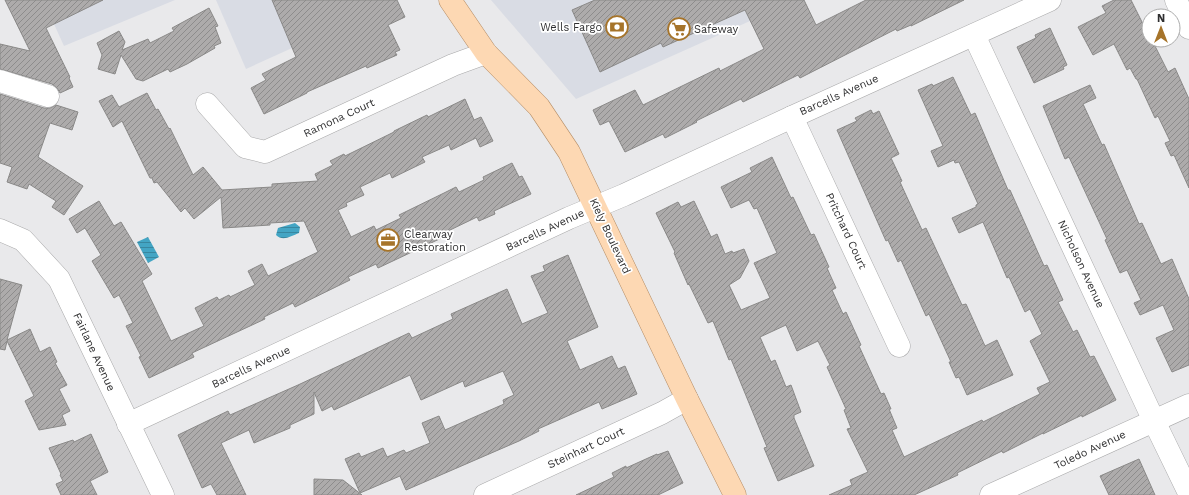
<svg xmlns="http://www.w3.org/2000/svg" width="1189" height="495" font-family="'Work Sans',sans-serif">
<defs>
<pattern id="water-rules" width="6" height="5" patternUnits="userSpaceOnUse"><rect width="6" height="5" fill="#43a5c4"/><path d="M0 2.5h6" fill="none" stroke="#3887a0"/></pattern>
<pattern id="building-hatch" width="6" height="6" patternUnits="userSpaceOnUse"><rect width="6" height="6" fill="#adabab"/><path d="M-1 1l2-2M0 6l6-6M5 7l2-2" fill="none" stroke="#8d8c8c"/></pattern>
</defs>
<rect width="100%" height="100%" fill="#e9e9eb"/>
<g fill="#d9dce4">
<polygon points="43,0 175,0 64,46"/>
<polygon points="216,0 398,0 246,69"/>
<polygon points="491,0 797,0 576,99"/>
</g>
<g fill="url(#water-rules)">
<path d="M295 223 300 227 299 233C291 236 283 242 276 235L278 228Z"/>
<polygon points="148,237 159,257 148,263 137,242"/>
</g>
<g fill="url(#building-hatch)" stroke="#8a8988">
<polygon points="5,0 103,0 46,28 70,77 69,78 73,87 60,93 57,88 52,84 0,69 0,44 30,51"/>
<polygon points="272,0 397,0 405,17 388,25 400,50 395,52 397,55 367,68 366,66 307,92 307,93 264,114 251,88 266,80 262,74 296,57"/>
<polygon points="595,0 804,0 816,25 866,0 964,0 911,26 911,25 897,31 896,29 800,78 798,75 743,102 741,99 696,121 697,122 665,138 663,134 625,152 609,121 600,125 593,110 635,90 643,105 719,68 720,71 764,49 745,10 663,47 661,43 600,72 572,10"/>
<polygon points="1114,0 1131,0 1148,34 1149,33 1149,40 1152,40 1168,72 1175,68 1189,99 1189,188 1174,155 1171,156 1165,143 1170,141 1158,116 1155,118 1137,79 1136,79 1130,68 1127,70 1114,44 1093,55 1078,27 1106,13 1102,6"/>
<polygon points="209,8 218,26 215,27 221,43 214,46 215,48 187,64 170,72 168,69 143,81 136,79 121,55 115,74 98,69 102,55 97,43 119,31 125,42 122,50 148,39 150,43 174,31 172,28"/>
<polygon points="1050,28 1067,65 1063,67 1064,69 1034,83 1017,47 1036,38 1035,35"/>
<polygon points="953,77 971,115 975,113 1008,190 1010,190 1044,266 1047,265 1063,300 1058,302 1073,332 1077,330 1090,357 1094,356 1116,400 1082,417 1082,415 1043,434 1043,433 1003,453 1002,451 957,473 958,475 914,495 829,495 852,485 850,480 868,472 847,429 851,428 844,410 846,409 827,367 830,365 818,341 797,351 786,325 760,337 771,362 775,360 786,387 791,385 801,412 794,415 794,418 814,466 778,481 764,448 767,447 731,359 729,360 713,321 708,323 689,284 688,285 674,253 675,252 656,213 678,202 681,207 694,201 711,237 717,234 725,254 732,251 733,253 744,249 749,261 740,278 729,285 741,310 770,298 754,263 777,253 757,208 754,209 749,200 731,208 721,187 752,172 750,168 772,157 791,198 793,197 811,235 814,234 829,267 827,268 836,288 832,290 843,314 846,312 861,345 859,346 881,394 884,393 891,409 889,409 897,428 892,430 904,457 982,420 983,422 1040,394 1037,388 1050,382 1030,341 1042,334 1030,309 1025,312 1009,277 1007,278 983,222 959,233 952,218 976,207 976,205 978,204 959,162 955,163 954,160 938,167 931,151 943,146 918,90 932,84 933,86"/>
<polygon points="1090,85 1096,98 1083,104 1102,145 1104,144 1139,224 1142,223 1161,264 1172,259 1189,299 1189,365 1172,372 1156,338 1174,330 1163,305 1140,315 1134,303 1141,300 1127,270 1120,273 1105,240 1107,239 1069,157 1065,159 1043,106"/>
<polygon points="147,93 156,110 158,109 169,129 170,128 193,175 203,167 222,190 272,187 272,184 318,181 315,174 333,165 330,161 344,154 345,156 394,132 394,131 427,115 428,117 465,99 474,120 481,117 493,141 480,147 476,138 451,150 449,145 422,157 425,162 392,178 390,173 360,187 364,195 346,203 347,206 338,210 351,237 374,226 376,230 401,218 399,215 444,193 456,187 459,192 484,180 483,177 512,163 519,177 522,176 531,194 494,211 495,214 479,221 477,217 448,231 450,234 378,268 376,264 348,277 350,280 295,307 293,303 264,317 265,319 192,353 194,357 149,378 139,357 141,356 126,326 133,323 119,295 114,298 92,261 101,255 85,228 77,233 69,219 99,201 114,226 121,222 152,274 142,281 171,341 204,326 195,308 217,297 219,300 229,295 230,297 255,285 248,271 262,264 268,276 318,252 304,221 270,223 270,225 223,228 221,197 194,219 185,208 181,212 157,182 154,183 152,178 150,178 122,121 113,127 99,101 112,95 119,107"/>
<polygon points="0,94 44,108 50,108 56,105 78,112 72,130 50,123 38,157 83,186 64,215 52,207 56,201 29,184 27,189 7,182 12,167 0,163"/>
<polygon points="871,110 873,114 879,111 899,154 891,158 902,181 900,182 922,230 926,228 962,305 966,304 985,346 997,340 1013,375 967,395 959,377 956,378 949,362 951,362 929,314 926,316 901,260 898,262 888,240 886,241 837,130 857,121 855,118"/>
<polygon points="568,255 598,327 567,341 580,370 612,356 618,369 625,366 637,394 602,409 599,402 538,429 539,431 519,441 406,490 400,476 360,493 345,459 359,453 361,457 383,448 387,457 404,450 406,453 430,443 422,423 439,416 445,430 504,404 503,400 514,395 503,371 465,387 463,381 421,400 410,375 334,410 332,406 322,411 314,392 314,414 290,425 290,428 254,443 249,430 221,443 246,495 217,495 211,484 202,488 178,435 228,411 230,415 298,385 409,333 412,338 453,319 451,314 507,289 522,324 548,313 531,276 545,271 543,266"/>
<polygon points="0,279 22,285 7,340 30,329 40,352 50,347 57,362 55,363 67,385 59,389 70,411 62,415 66,425 39,430 25,401 34,396 7,341 5,350 0,349"/>
<polygon points="91,434 108,472 90,481 97,495 61,495 56,484 63,481 60,475 61,474 49,448 73,440 74,442"/>
<polygon points="668,451 683,483 658,495 576,495 614,477 612,473 626,466 626,468 657,454 657,455"/>
<polygon points="1139,459 1155,495 1109,495 1100,476"/>
<polygon points="314,479 343,480 362,495 314,495"/>
</g>
<g fill="none" stroke-linecap="round" stroke-linejoin="round">
<g stroke="#a9a9aa" stroke-width="23">
<g id="minor">
<polyline points="1176,0 1189,28"/>
<polyline points="974,35 1154,421 1189,493"/>
<polyline points="0,81 48,96"/>
<polyline points="207,104 245,147 265,152 453,65 486,53"/>
<polyline points="792,117 899,346"/>
<polyline points="0,230 23,240 59,279 163,495"/>
<polyline points="128,424 569,218 624,195 792,117 1050,0"/>
<polyline points="485,495 662,413 687,399"/>
<polyline points="991,495 1189,405"/>
</g>
</g>
<g stroke="#b48c65" stroke-width="23">
<polyline id="major" points="450,0 486,53 539,107 569,152 687,399 735,495"/>
</g>
<use href="#minor" stroke="#fff" stroke-width="22"/>
<use href="#major" stroke="#fdd8b3" stroke-width="22"/>
</g>
<defs>
<g id="bank-ring" transform="scale(1.15)"><circle r="9.5" fill="#fff" stroke="#a6742a" stroke-width="1.5"/><path d="M-6-4H6V4H-6ZM0-2.3a2.3 2.3 0 1 0 0 4.6a2.3 2.3 0 1 0 0-4.6Z" fill="#a6742a"/></g>
<g id="supermarket-ring" transform="scale(1.15)"><circle r="9.5" fill="#fff" stroke="#a6742a" stroke-width="1.5"/><path d="M-6-5.5h2.5l.6 2H6L4.5 2H-2.5L-4.4-4H-6ZM-1.5 3.2a1.3 1.3 0 1 0 .1 0ZM3 3.2a1.3 1.3 0 1 0 .1 0Z" fill="#a6742a"/></g>
<g id="office-ring" transform="scale(1.15)"><circle r="9.5" fill="#fff" stroke="#a6742a" stroke-width="1.5"/><path d="M-6-3h4V-5.5h4V-3h4V5H-6ZM-1-4.5V-3h2v-1.5ZM-6 0V1H6V0Z" fill="#a6742a"/></g>
</defs>
<g fill-rule="evenodd">
<use href="#bank-ring" x="617" y="27"/>
<use href="#supermarket-ring" x="679" y="29"/>
<use href="#office-ring" x="388" y="240"/>
</g>
<g text-anchor="middle" dominant-baseline="central" stroke-width="3.5" stroke-linejoin="round" paint-order="stroke">
<g font-size="11" fill="#2f2f30" stroke="#fff" text-anchor="start">
<text x="602" y="27" text-anchor="end">Wells Fargo</text>
<text x="694" y="29">Safeway</text>
<text x="404" y="234">Clearway<tspan x="404" dy="13">Restoration</tspan></text>
</g>
<g font-size="11" fill="#2f2f30" stroke="#fff">
<text transform="translate(839 95) rotate(-24)">Barcells Avenue</text>
<text transform="translate(339 118) rotate(-25)">Ramona Court</text>
<text transform="translate(545 230) rotate(-25)">Barcells Avenue</text>
<text transform="translate(846 231) rotate(65)">Pritchard Court</text>
<text transform="translate(610 236) rotate(65)">Kiely Boulevard</text>
<text transform="translate(1081 264) rotate(65)">Nicholson Avenue</text>
<text transform="translate(94 352) rotate(65)">Fairlane Avenue</text>
<text transform="translate(251 367) rotate(-25)">Barcells Avenue</text>
<text transform="translate(586 448) rotate(-25)">Steinhart Court</text>
<text transform="translate(1090 450) rotate(-25)">Toledo Avenue</text>
</g>
</g>
<g transform="translate(1161 28)"><circle r="19" fill="#ffffff" stroke="#acacac"/>
<path d="M0-3L7 15L0 10L-7 15Z" fill="#a6742a"/>
<text y="-6" font-size="11" font-weight="bold" text-anchor="middle" fill="#2f2f30">N</text>
</g>
</svg>
